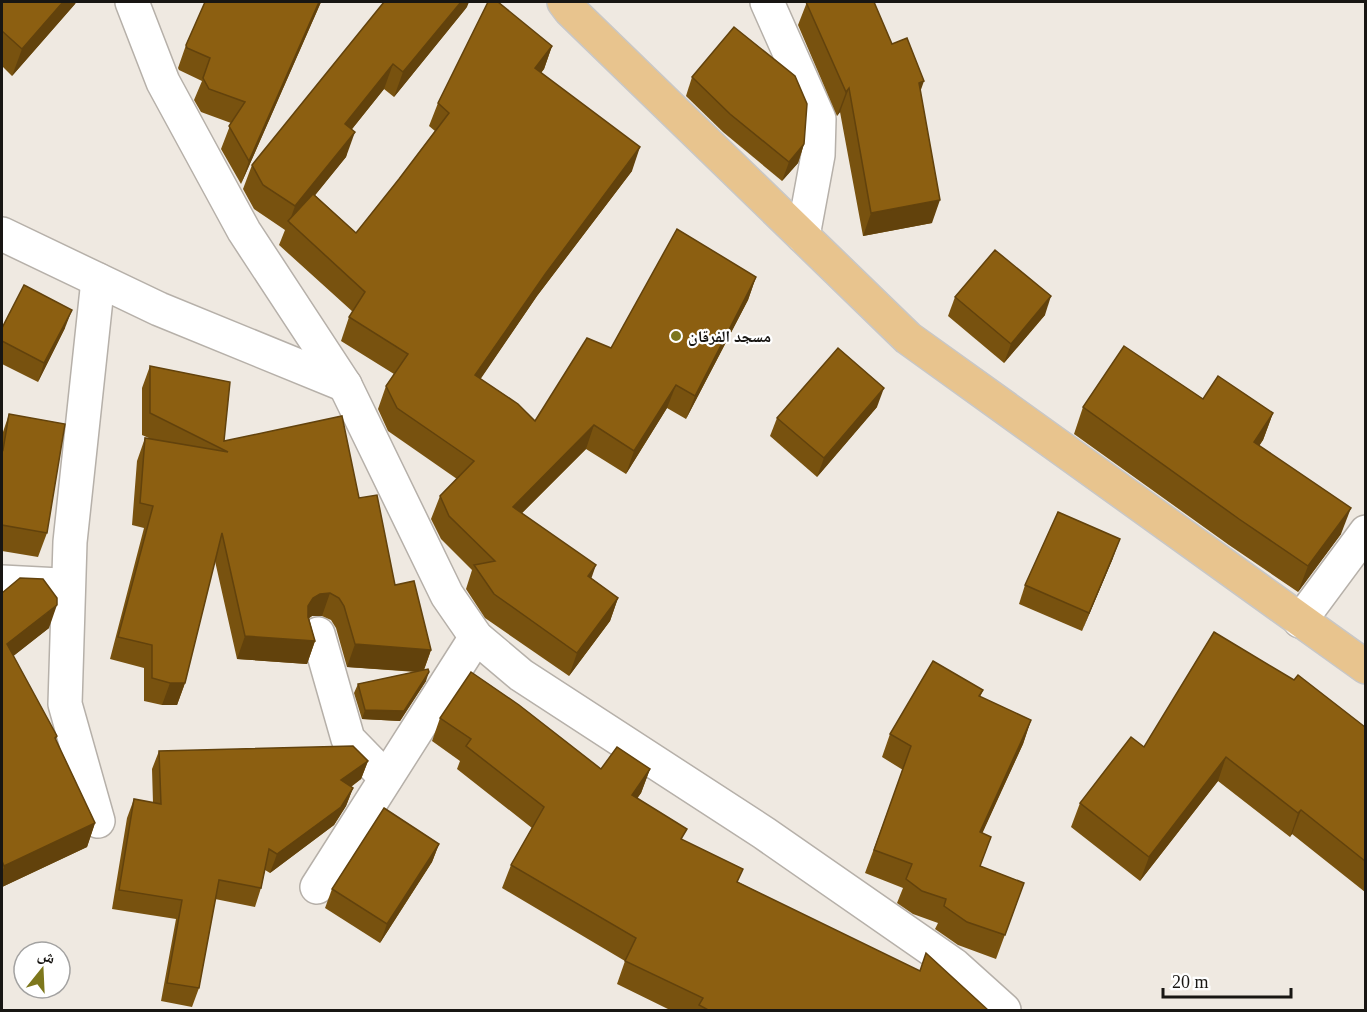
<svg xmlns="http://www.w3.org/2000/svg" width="1367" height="1012" font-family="'Times New Roman','Noto Naskh Arabic',serif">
<rect width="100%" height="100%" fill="#efe9e1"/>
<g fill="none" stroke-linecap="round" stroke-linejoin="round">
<g stroke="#b6b0a9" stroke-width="36">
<g id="minor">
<polyline points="132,2 163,82 244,231 345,385 447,595 476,637 521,675 764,833 954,965 1004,1010"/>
<polyline points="767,2 819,119 818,155 803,236"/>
<polyline points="2,234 159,309 345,385"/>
<polyline points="98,280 70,542 65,704 98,821"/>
<polyline points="2,582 60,585"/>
<polyline points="1300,621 1366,532"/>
<polyline points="318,634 348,739 386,778"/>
<polyline points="317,887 476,637"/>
</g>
</g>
<g stroke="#c8c7c6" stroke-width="36">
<polyline id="major" points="564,2 570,10 908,338 1366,667"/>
</g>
<use href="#minor" stroke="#fff" stroke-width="33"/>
<use href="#major" stroke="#e8c48e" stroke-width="33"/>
</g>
<g fill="#78520f">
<polygon points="2,2 76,2 75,4 12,76 2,66"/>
<polygon points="205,2 321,2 241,184 221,149 231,123 201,112 194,100 202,81 179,70 178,68 186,45"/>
<polygon points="807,2 892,44 920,91 932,223 863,236 840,112 837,116 798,25"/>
<polygon points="467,7 394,97 384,89 352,129 346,157 315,195 356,233 399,179 435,131 429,126 438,103 552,46 544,69 541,73 632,171 537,296 480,379 535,421 611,348 756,277 748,300 686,419 667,408 626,474 586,449 522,513 591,578 618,598 610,621 569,676 485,618 466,589 472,570 441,539 431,519 440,496 457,479 388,431 378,409 386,386 394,374 341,341 349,317 353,312 279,245 285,230 254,209 243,189 252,165"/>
<polygon points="692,77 804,144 798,163 782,181 723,132 686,96"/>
<polygon points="955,297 1045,315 1004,363 948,316"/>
<polygon points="2,328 65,328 38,382 2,364"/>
<polygon points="150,366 224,441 359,498 395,585 431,650 424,670 426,681 400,721 362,719 354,693 358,684 416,672 347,667 336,628 331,620 322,616 312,616 309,618 315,641 307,664 237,659 215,561 185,683 177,705 162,705 144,701 144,668 110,659 144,528 132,525 137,461 145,438 151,439 142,435 142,388"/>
<polygon points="1203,399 1273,413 1263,440 1259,446 1341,534 1298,592 1229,545 1074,434 1083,407"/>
<polygon points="877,407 817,477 770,436 777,418"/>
<polygon points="9,414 47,533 38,557 2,551 2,435"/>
<polygon points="1113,558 1082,631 1019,604 1025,585"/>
<polygon points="2,593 49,628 13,656 57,736 56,740 95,823 87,847 2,887"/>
<polygon points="983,690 980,697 1031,720 1023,744 982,833 980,866 1024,883 996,959 958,945 935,929 938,923 913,914 897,903 903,888 865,873 903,770 882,757 890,734"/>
<polygon points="440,718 601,769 650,769 641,793 637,798 683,840 738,882 989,1011 672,1011 617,984 625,961 502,888 511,865 532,828 457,769 460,761 432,741"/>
<polygon points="1365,727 1365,892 1292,834 1290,837 1218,781 1140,881 1071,827 1080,803 1144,747"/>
<polygon points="159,751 368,761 361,779 351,787 353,788 346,806 334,825 270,873 265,870 261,888 255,907 215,899 199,988 192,1007 161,1001 176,919 112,909 127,818 134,799 153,803 152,769"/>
<polygon points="439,844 432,862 380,943 325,908 332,889"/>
</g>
<g fill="#62420c">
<polygon points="63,2 76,2 75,4 12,76 22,49"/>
<polygon points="319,2 321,2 241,184 249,161"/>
<polygon points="461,2 469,2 467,7 394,97 403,72"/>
<polygon points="552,46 544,69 526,91 535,68"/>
<polygon points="393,64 384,89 336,149 345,124"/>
<polygon points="924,81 916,104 919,83"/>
<polygon points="849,88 840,112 837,116 846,92"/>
<polygon points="355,132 346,157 291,225 289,223 295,206"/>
<polygon points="804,144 798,163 782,181 789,162"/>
<polygon points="640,147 632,171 537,296 467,399 475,375 546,273"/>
<polygon points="940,200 932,223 863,236 871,213"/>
<polygon points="756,277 748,300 686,419 695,396"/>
<polygon points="1051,296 1045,315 1004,363 1011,344"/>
<polygon points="72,310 65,328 38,382 44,363"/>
<polygon points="676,385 667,408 626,474 634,451"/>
<polygon points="884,388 877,407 817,477 824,458"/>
<polygon points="1273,413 1263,440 1244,468 1254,442"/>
<polygon points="594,425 586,449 504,531 513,507"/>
<polygon points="1351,508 1341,534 1298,592 1308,566"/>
<polygon points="1120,539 1113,558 1082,631 1089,613"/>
<polygon points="596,565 588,588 588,576"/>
<polygon points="330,593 322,616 312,616 305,621 308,606 313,598 320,594"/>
<polygon points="618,598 610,621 569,676 577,653"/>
<polygon points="57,605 49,628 2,665 7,644"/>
<polygon points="245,636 315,641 307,664 237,659"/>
<polygon points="355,644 431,650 423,672 347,667"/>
<polygon points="429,672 426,681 400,721 362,719 365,710"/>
<polygon points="170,683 185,683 177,705 162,705"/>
<polygon points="1031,720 1023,744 972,856 980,832"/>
<polygon points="1226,757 1218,781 1140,881 1149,857"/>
<polygon points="368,761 361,779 334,799 341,780"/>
<polygon points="650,769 641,793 623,819 632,795"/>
<polygon points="353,788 346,806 334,825 270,873 277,854"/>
<polygon points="1301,810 1292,834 1290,837 1298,813"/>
<polygon points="95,823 87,847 2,887 2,874 4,866"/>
<polygon points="439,844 432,862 380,943 387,924"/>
</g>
<g fill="#8c5f11" stroke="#62420c" stroke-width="1.5">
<polygon points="2,2 63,2 22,49 2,31"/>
<polygon points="205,2 319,2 249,161 229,126 245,102 209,89 203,78 210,58 187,48 186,45"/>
<polygon points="384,2 461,2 403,72 393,64 345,124 355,132 295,206 263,185 252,165"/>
<polygon points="488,2 498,2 552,46 535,68 640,147 546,273 475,375 518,404 535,421 587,338 611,348 677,229 756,277 695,396 676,385 634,451 594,425 513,507 596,565 588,576 618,598 577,653 494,594 474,565 495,561 449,516 440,496 474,461 397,408 386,386 408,354 349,317 365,292 288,221 313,194 356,233 399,179 449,113 438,103"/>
<polygon points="806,2 874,2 892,44 907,38 924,81 919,83 940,200 871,213 849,88 846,92"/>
<polygon points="734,27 795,76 807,104 804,144 789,162 730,114 692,77"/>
<polygon points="995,250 1051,296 1011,344 955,297"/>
<polygon points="24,285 72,310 44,363 2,341 2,328"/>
<polygon points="1124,346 1203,399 1218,376 1273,413 1254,442 1351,508 1308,566 1239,519 1083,407"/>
<polygon points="838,348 884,388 824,458 777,418"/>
<polygon points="150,366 230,382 224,441 342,416 359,498 377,495 395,585 414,581 431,650 355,644 344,606 339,598 330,593 320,594 313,598 308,606 308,617 315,641 245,636 222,533 185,683 170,683 152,678 152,645 118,637 153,506 140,503 145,438 228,452 150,413"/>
<polygon points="9,414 65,424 47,533 2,525 2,449 3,450"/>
<polygon points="1058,512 1120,539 1089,613 1025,585"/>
<polygon points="20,578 43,579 57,598 57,605 7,644 57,736 55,738 95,823 4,866 2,861 2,593"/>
<polygon points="1214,632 1294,680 1298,675 1365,727 1365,861 1301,810 1298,813 1226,757 1149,857 1080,803 1131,737 1144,747"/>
<polygon points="933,661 983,690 979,696 1031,720 980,832 991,837 980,866 1024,883 1005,935 967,922 944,906 946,899 922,891 906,879 912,864 874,850 911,746 890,734"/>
<polygon points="428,669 429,672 404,711 365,710 358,684"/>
<polygon points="471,672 519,705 601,769 617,747 650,769 632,795 687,829 681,839 743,869 737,882 920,971 926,953 989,1011 710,1011 699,1005 703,998 625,961 636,938 511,865 544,807 466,746 471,739 440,718"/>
<polygon points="353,746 368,761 341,780 353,788 341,807 277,854 269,849 261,888 219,880 199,988 167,983 182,900 119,890 134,799 161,804 159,751"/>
<polygon points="384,808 439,844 387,924 332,889"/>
</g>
<circle fill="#7d771c" stroke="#fff" stroke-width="2" cx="676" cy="336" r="6"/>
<g text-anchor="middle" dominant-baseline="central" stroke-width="4.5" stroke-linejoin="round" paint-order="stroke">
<g font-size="16" font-weight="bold" fill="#181613" stroke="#fff" text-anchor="start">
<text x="688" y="336">مسجد الفرقان</text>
</g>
</g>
<rect width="1367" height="1012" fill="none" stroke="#181613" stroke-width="6"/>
<g transform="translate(42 970) rotate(18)"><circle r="28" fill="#ffffff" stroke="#a3a2a1" stroke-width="1.5"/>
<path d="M0-4.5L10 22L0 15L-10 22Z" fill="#7d771c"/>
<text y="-9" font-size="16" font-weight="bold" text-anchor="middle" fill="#181613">ش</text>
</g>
<path d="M1163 988v9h128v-9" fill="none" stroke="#181613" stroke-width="3"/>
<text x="1172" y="988" font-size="18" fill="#181613" stroke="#ffffff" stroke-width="4.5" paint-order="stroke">20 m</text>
</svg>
